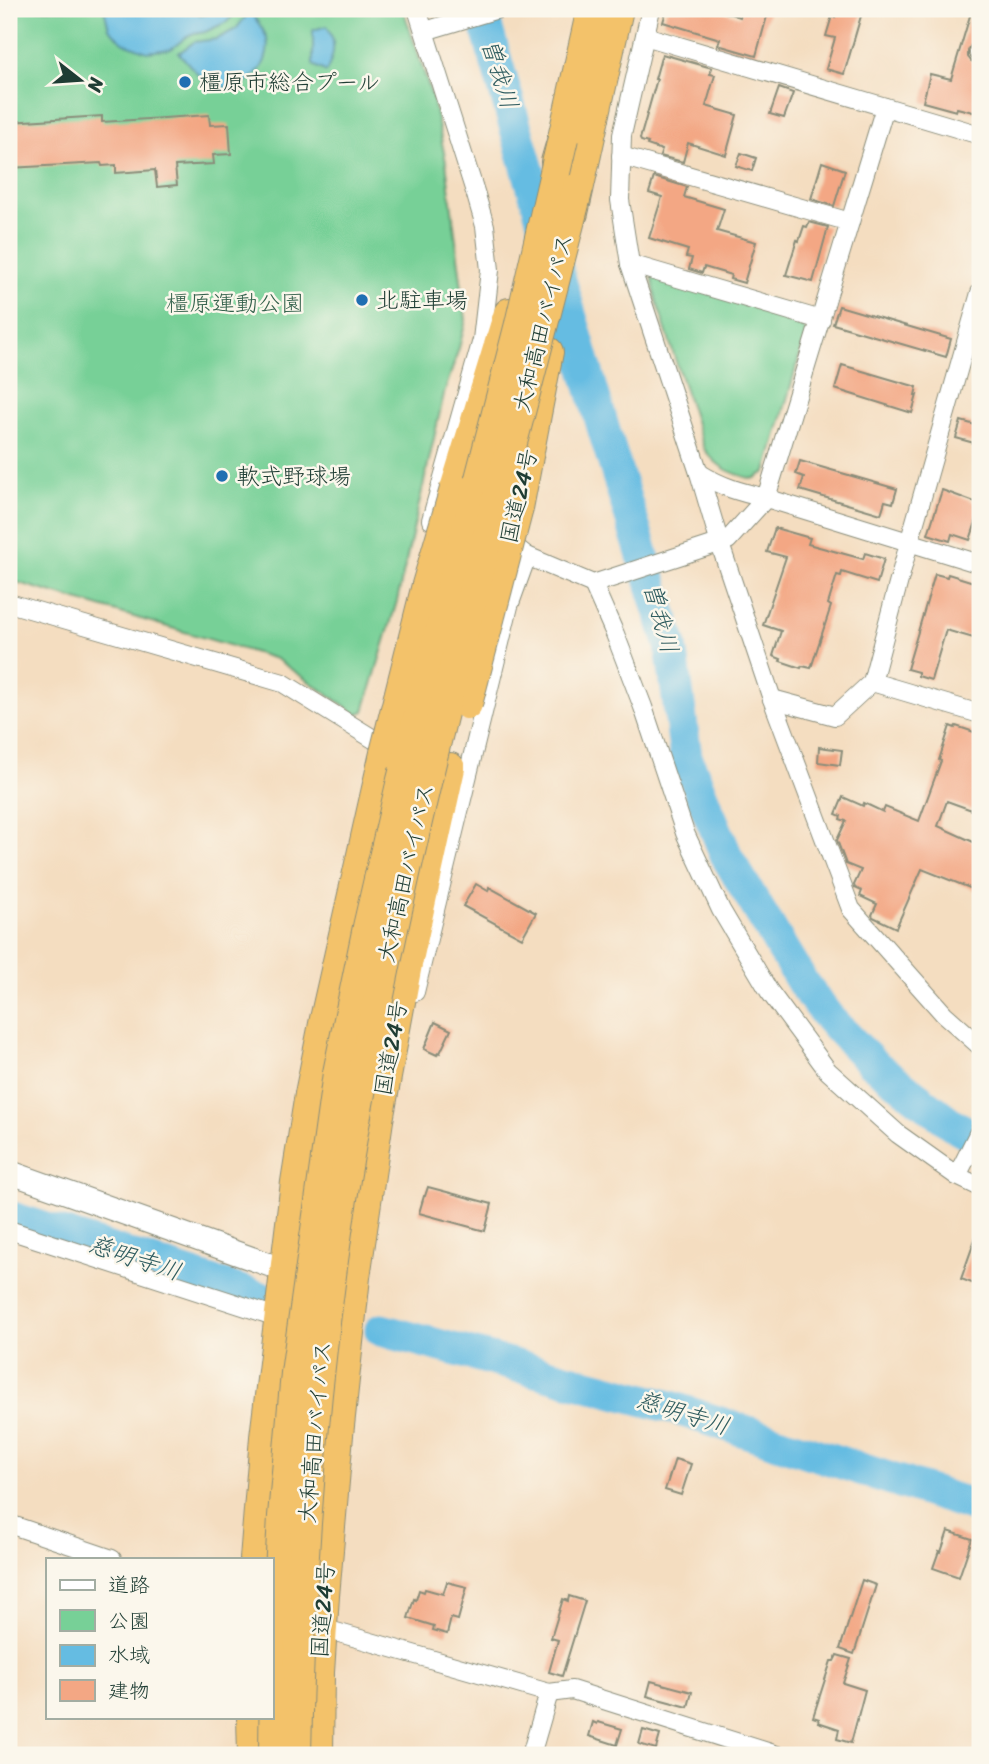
<svg xmlns="http://www.w3.org/2000/svg" width="989" height="1764" font-family="Sriracha,'Klee One',sans-serif">
<rect width="100%" height="100%" fill="#fbf7ec"/>
<filter id="ink" filterUnits="userSpaceOnUse"><feTurbulence type="fractalNoise" baseFrequency=".0143" numOctaves="2"/><feDisplacementMap in="SourceGraphic" scale="14" xChannelSelector="R" yChannelSelector="G"/><feConvolveMatrix kernelMatrix="1 2 1 2 8 2 1 2 1" color-interpolation-filters="sRGB"/></filter>
<filter id="wash" filterUnits="userSpaceOnUse"><feTurbulence type="fractalNoise" baseFrequency=".00686" numOctaves="4" result="noise"/><feDisplacementMap in="SourceGraphic" scale="28" xChannelSelector="R" yChannelSelector="G"/><feGaussianBlur stdDeviation="1.57" result="paint"/><feColorMatrix in="noise" values="0 0 0 0 0 0 0 0 0 0 0 0 0 0 0 0 0 1.4 0 .05"/><feComposite in="paint" operator="in"/></filter>
<g filter="url(#wash)">
<rect width="100%" height="100%" fill="#f4ddc0"/>
<g fill="#77d097" stroke="#4b8666" stroke-width="2">
<polygon points="9,9 403,9 433,100 446,162 466,320 459,348 444,394 397,601 364,711 357,714 276,659 9,580"/>
<path d="M652 276 801 320 806 333 766 472 753 479C730 473 719 469 704 449L656 299Z"/>
</g>
<g fill="#65bce2" stroke="#427c8b" stroke-width="2">
<polygon points="104,9 198,9 199,14 203,15 215,9 239,9 227,22 205,32 189,35 171,49 147,52 124,43 109,29"/>
<path d="M250 11C255 19 265 30 267 39 273 70 239 98 210 84 200 79 187 62 179 53L194 42 217 39 236 29Z"/>
<path d="M327 26C337 42 334 56 326 72L313 65V30Z"/>
</g>
<g fill="none" stroke-linecap="round" stroke-linejoin="round">
<g stroke="#65bce2" stroke-width="33">
<polyline points="481,9 605,434 671,646 686,757 727,857 804,985 828,1017 871,1062 952,1124 980,1140"/>
<polyline points="9,1217 262,1298"/>
<polyline points="381,1330 671,1407 980,1508"/>
</g>
</g>
<g id="blocks">
<g fill="#f3a784">
<polygon points="667,9 715,9 740,17 742,9 769,9 756,56 718,45 720,39 663,22"/>
<polygon points="837,9 863,9 844,74 826,69 835,38 826,36 832,16 835,17"/>
<polygon points="972,9 980,9 980,33 978,42 971,45 968,51 968,57 971,61 980,65 980,100 977,113 957,108 956,111 923,102 930,74 951,79"/>
<polygon points="662,54 712,68 710,74 715,75 706,106 737,115 726,155 688,143 683,162 660,156 662,150 647,145 648,143 641,141 640,139 657,79 655,79"/>
<polygon points="779,88 793,93 784,118 770,114"/>
<polygon points="209,115 210,125 229,124 231,154 213,155 214,164 175,166 177,185 157,187 155,170 116,173 116,165 102,166 101,163 9,168 9,122 102,116 102,122"/>
<polygon points="741,153 756,158 752,171 736,166"/>
<polygon points="822,162 845,170 834,206 811,199"/>
<polygon points="654,177 687,187 684,197 724,209 717,231 756,242 744,283 730,279 731,275 704,267 702,273 689,269 692,258 686,257 688,250 649,238 662,197 649,193"/>
<polygon points="809,222 828,227 813,282 786,275 797,240 799,241 804,226 807,227"/>
<polygon points="839,306 951,339 946,357 833,324"/>
<polygon points="842,365 917,387 915,395 917,395 912,413 835,389"/>
<polygon points="961,421 979,426 974,443 956,438"/>
<polygon points="800,461 897,489 893,503 885,501 881,514 800,490 804,477 796,474"/>
<polygon points="942,490 980,504 980,510 970,540 952,534 950,541 928,534"/>
<polygon points="775,528 810,538 808,544 863,559 865,553 884,559 877,583 842,572 841,576 837,575 828,604 831,606 811,668 802,666 801,668 780,661 781,659 773,656 781,631 763,625 786,557 767,552"/>
<polygon points="935,574 947,577 948,574 980,584 980,640 946,630 931,680 918,676 918,672 907,669"/>
<polygon points="950,726 955,728 956,726 980,734 980,770 976,783 980,784 980,813 947,801 938,826 980,845 980,892 922,869 896,928 873,917 872,915 877,904 860,896 862,891 855,888 854,885 861,870 846,864 837,840 846,821 840,819 841,816 836,814 843,797 863,806 864,803 883,812 885,807 919,821 941,761 939,760"/>
<polygon points="819,747 842,750 840,765 818,762"/>
<polygon points="476,884 488,891 489,887 536,913 522,938 463,906"/>
<polygon points="435,1022 451,1030 440,1053 438,1052 437,1055 424,1049"/>
<polygon points="428,1187 492,1204 485,1231 419,1213 424,1196 425,1196"/>
<polygon points="978,1231 980,1232 980,1286 961,1279"/>
<polygon points="675,1459 691,1464 681,1495 665,1490"/>
<polygon points="948,1531 972,1539 959,1577 933,1568 939,1551 941,1552"/>
<polygon points="862,1580 876,1585 854,1654 840,1649"/>
<polygon points="447,1582 467,1587 458,1620 451,1618 447,1634 433,1630 434,1626 408,1618 414,1599 416,1600 419,1590 424,1592 425,1589 443,1594"/>
<polygon points="569,1596 585,1601 562,1676 549,1672 558,1640 551,1638 563,1599 568,1601"/>
<polygon points="837,1655 851,1659 843,1683 865,1690 851,1743 837,1739 839,1729 818,1722 819,1719 813,1717 831,1661 834,1661"/>
<polygon points="651,1681 692,1692 688,1707 647,1696"/>
<polygon points="593,1722 597,1724 598,1722 622,1729 617,1745 589,1736"/>
<polygon points="643,1730 660,1735 656,1749 639,1744"/>
</g>
</g>
</g>
<g filter="url(#ink)">
<use href="#blocks" fill-opacity="0" stroke="#8a8d7a" stroke-width="2"/>
<g fill="none" stroke-linecap="round" stroke-linejoin="round">
<g stroke="#8a8d7a" stroke-width="20">
<g id="minor">
<polyline points="417,9 476,195 485,226 490,270 482,340 431,520"/>
<polyline points="651,9 622,135 620,200 630,264 699,473 720,544 772,699 851,909 944,1014 980,1046"/>
<polyline points="425,31 498,9"/>
<polyline points="645,36 980,135"/>
<polyline points="979,53 980,54"/>
<polyline points="621,156 850,222"/>
<polyline points="630,264 821,320"/>
<path d="M699 473C722 487 739 492 766 498L980 564"/>
<polyline points="503,537 527,556 593,584 728,540 766,498 885,107"/>
<polyline points="593,584 615,634 643,707 685,833 721,910 769,991 828,1071 898,1134 957,1176 980,1187"/>
<polyline points="9,603 283,683 375,740"/>
<polyline points="872,682 980,714"/>
<polyline points="772,699 835,716 872,682 909,543 980,293"/>
<polyline points="415,992 509,606 527,556"/>
<polyline points="957,1176 980,1130"/>
<polyline points="9,1230 280,1318"/>
<polyline points="9,1524 112,1559"/>
<polyline points="315,1626 549,1693 572,1690 777,1755"/>
<polyline points="531,1755 549,1693"/>
</g>
</g>
<g stroke="#8a8d7a" stroke-width="25">
<polyline id="tertiary" points="9,1172 284,1270"/>
</g>
<g stroke="#8a8d7a" stroke-width="32">
<g id="trunk">
<polyline points="556,162 563,138 592,9"/>
<polyline points="573,213 618,9"/>
<polyline points="455,489 509,313"/>
<polyline points="518,508 548,352"/>
<polyline points="255,1559 265,1437 296,1182 310,1094 325,1019 385,753"/>
<polyline points="252,1717 253,1755"/>
<polyline points="318,1755 319,1672 324,1596 338,1435 355,1277 378,1120 407,964 450,768"/>
</g>
</g>
<use href="#minor" stroke="#fff" stroke-width="18"/>
<use href="#tertiary" stroke="#fff" stroke-width="23"/>
<use href="#trunk" stroke="#f3c26a" stroke-width="30"/>
<g stroke="#8a8d7a" stroke-width="32" stroke-linecap="butt">
<g id="trunk-bridge">
<polyline points="467,704 518,508"/>
<polyline points="385,753 427,585 455,489"/>
<polyline points="274,1755 275,1666 283,1516 296,1373 338,1073 368,927 402,780 520,324 563,138"/>
<path d="M296 1755C300 1528 320 1301 363 1077 419 777 503 484 578 188"/>
</g>
</g>
<use href="#trunk-bridge" stroke="#f3c26a" stroke-width="30"/>
</g>
</g>
<g fill="#1f6fb2" stroke="#fbf7ec" stroke-width="2.5">
<circle cx="185" cy="82" r="7"/>
<circle cx="362" cy="300" r="7"/>
<circle cx="222" cy="476" r="7"/>
</g>
<g text-anchor="middle" dominant-baseline="central" stroke-width="5" stroke-linejoin="round" paint-order="stroke">
<g font-size="23" fill="#1f3d34" stroke="#fbf7ec" text-anchor="start">
<text x="199" y="82">橿原市総合プール</text>
<text x="376" y="300">北駐車場</text>
<text x="236" y="476">軟式野球場</text>
</g>
<g font-size="23" fill="#35624d" stroke="#fbf7ec">
<text x="235" y="303">橿原運動公園</text>
</g>
<g font-size="23" fill="#1f3d34" stroke="#fbf7ec">
<text transform="translate(543 323) rotate(-76)">大和高田バイパス</text>
<text transform="translate(519 496) rotate(-77)">国道24号</text>
<text transform="translate(406 873) rotate(-77)">大和高田バイパス</text>
<text transform="translate(391 1048) rotate(-80)">国道24号</text>
<text transform="translate(315 1432) rotate(-85)">大和高田バイパス</text>
<text transform="translate(323 1610) rotate(-86)">国道24号</text>
</g>
<g font-size="24" font-style="italic" fill="#305d60" stroke="#fbf7ec">
<text transform="translate(500 74) rotate(73)">曽我川</text>
<text transform="translate(661 618) rotate(75)">曽我川</text>
<text transform="translate(135 1258) rotate(18)">慈明寺川</text>
<text transform="translate(683 1413) rotate(17)">慈明寺川</text>
</g>
</g>
<rect width="989" height="1764" fill="none" stroke="#fbf7ec" stroke-width="35"/>
<rect x="46" y="1558" width="228" height="161" fill="#fbf7ec" stroke="#a3ada2" stroke-width="2"/>
<rect x="60" y="1580" width="35" height="10" fill="#ffffff" stroke="#a3ada2" stroke-width="2"/>
<text x="108" y="1592" font-size="21" fill="#1f3d34">道路</text>
<rect x="60" y="1610" width="35" height="21" fill="#77d097" stroke="#a3ada2" stroke-width="2"/>
<text x="108" y="1628" font-size="21" fill="#1f3d34">公園</text>
<rect x="60" y="1645" width="35" height="21" fill="#65bce2" stroke="#a3ada2" stroke-width="2"/>
<text x="108" y="1662" font-size="21" fill="#1f3d34">水域</text>
<rect x="60" y="1680" width="35" height="21" fill="#f3a784" stroke="#a3ada2" stroke-width="2"/>
<text x="108" y="1698" font-size="21" fill="#1f3d34">建物</text>
<g transform="translate(80 80) rotate(107)" stroke="#fbf7ec" stroke-width="5" paint-order="stroke">
<path d="M0-5L12 26L0 18L-12 26Z" fill="#1f3d34"/>
<text y="-10" font-size="19" font-weight="bold" text-anchor="middle" fill="#1f3d34">N</text>
</g>
</svg>
